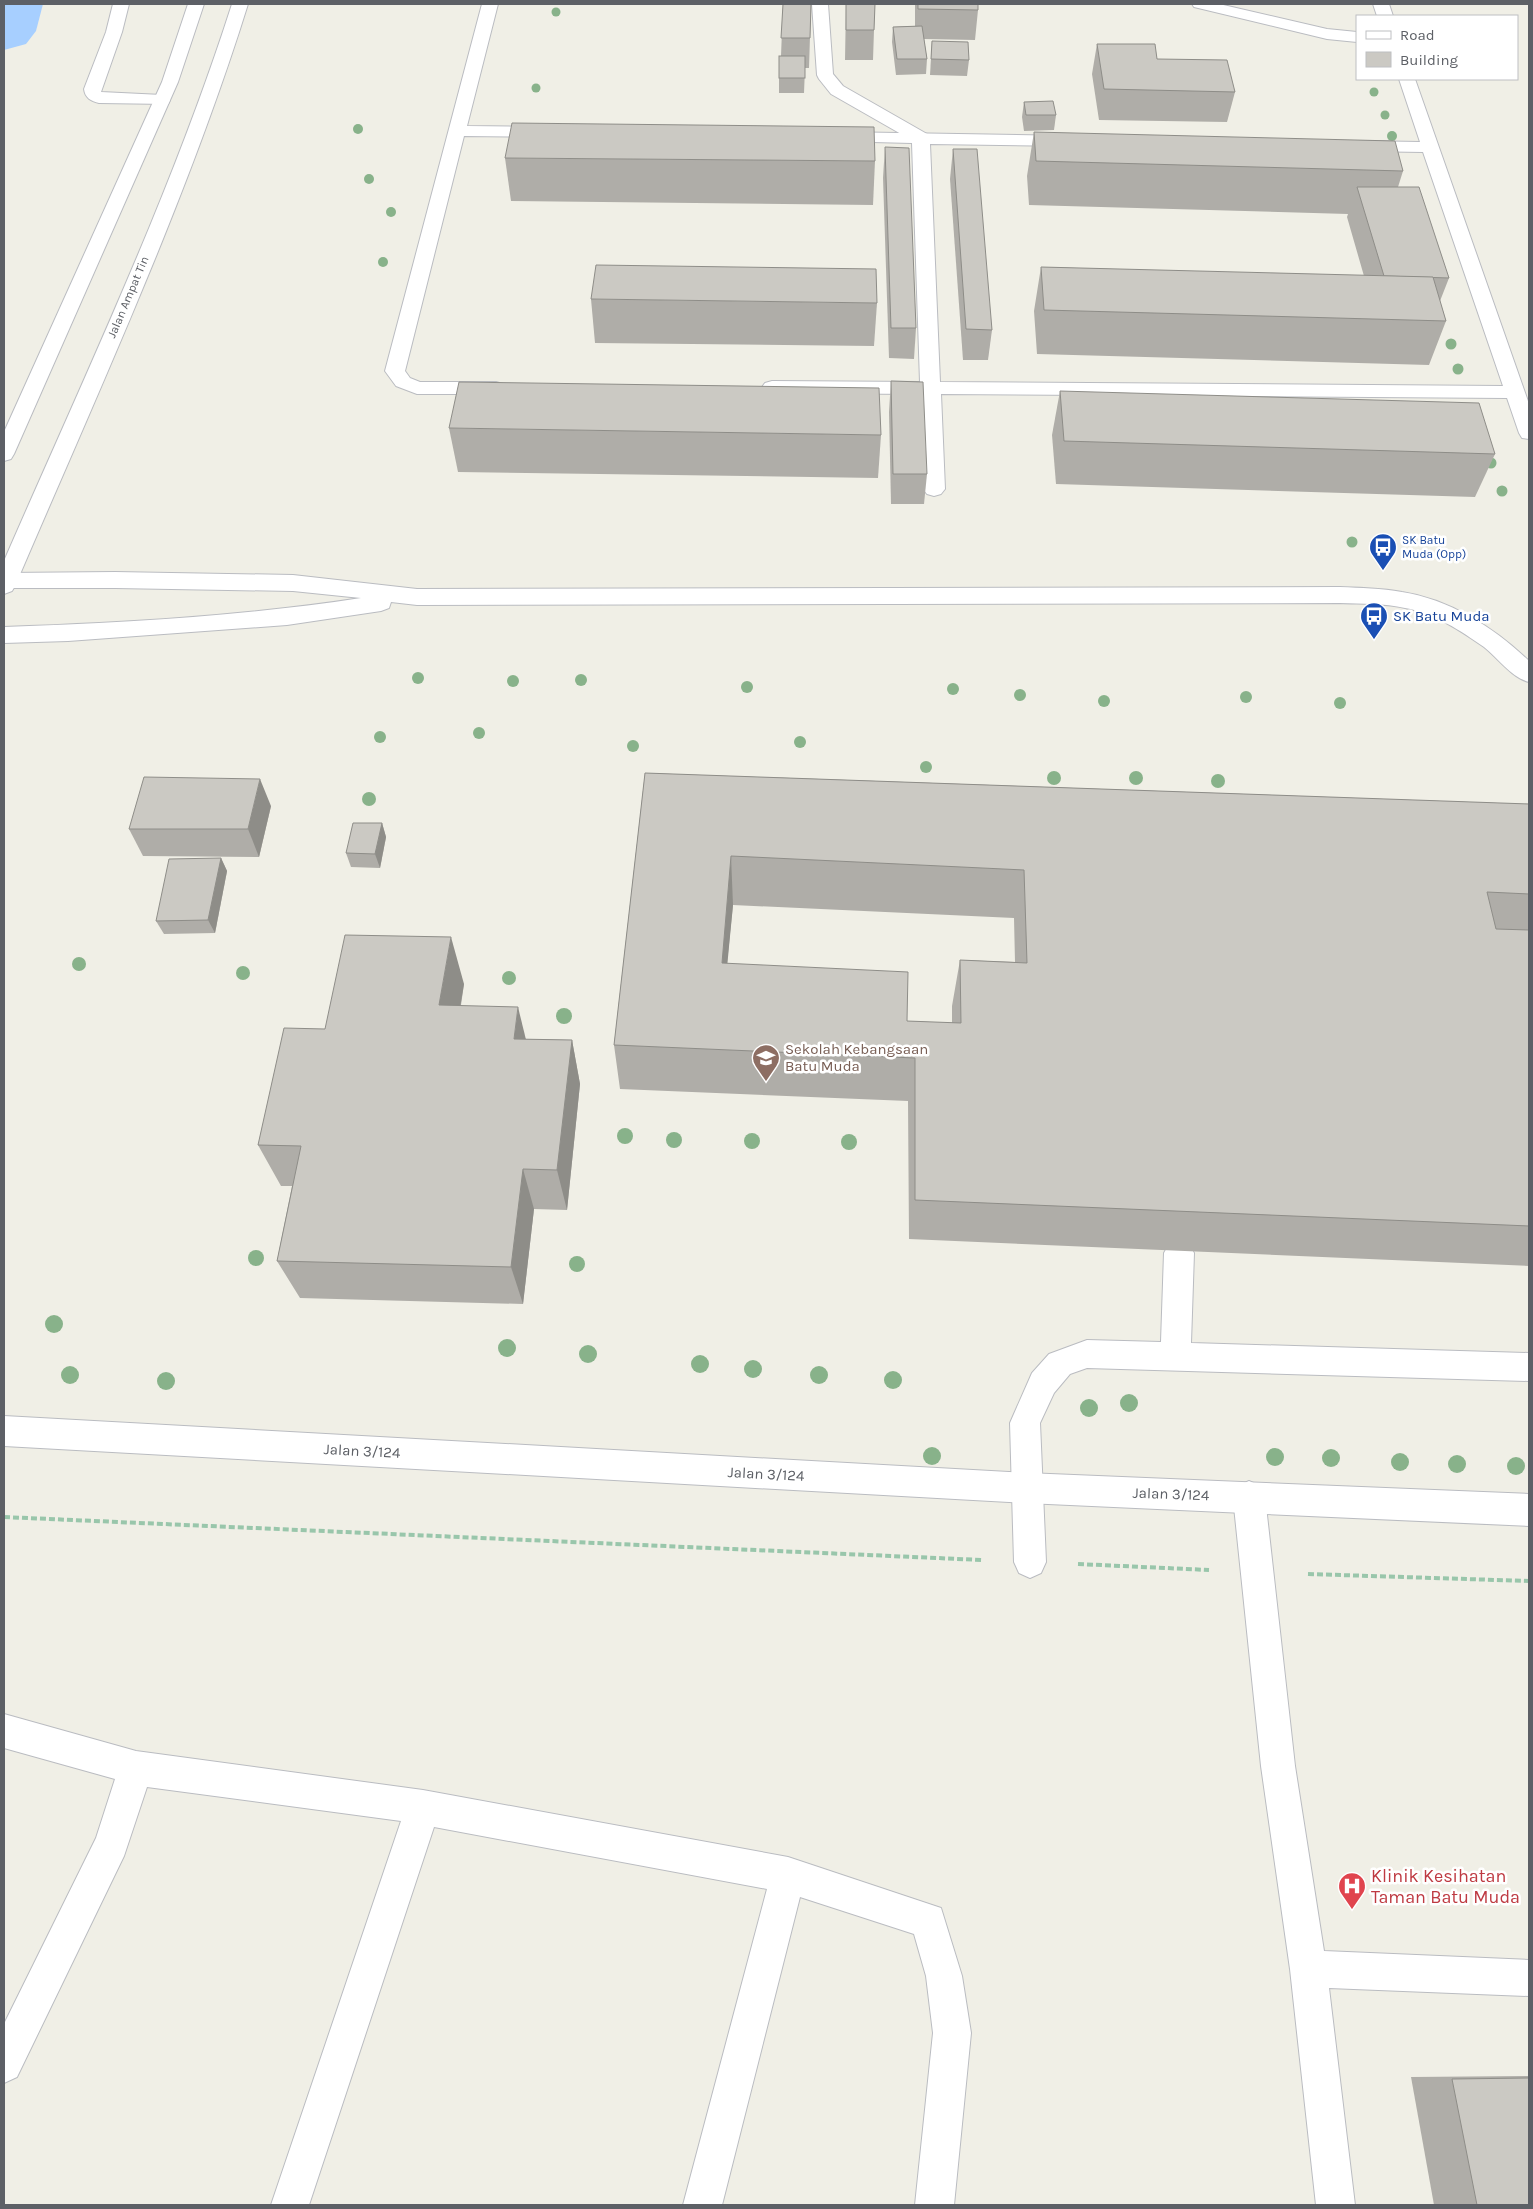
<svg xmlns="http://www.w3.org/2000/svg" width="1533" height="2209" font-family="Karla,sans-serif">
<rect width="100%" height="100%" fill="#f0efe6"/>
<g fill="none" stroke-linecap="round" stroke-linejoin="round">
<polygon fill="#a7cfff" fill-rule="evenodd" points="4,4 43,4 36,31 26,44 4,50"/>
<g stroke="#babcc1" stroke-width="2">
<g id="service">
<path d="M113 4H129L122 32 101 92 162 95 168 96 170 100 168 104 99 103C91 101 85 98 84 89L106 32Z"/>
<polygon points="812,4 828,4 833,74 843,86 927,134 930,138 927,142 915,142 831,94 819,79 817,75"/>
<polygon points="1192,4 1219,4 1327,29 1357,32 1357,42 1327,39 1194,7"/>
<polygon points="1179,1240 1189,1244 1194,1253 1191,1343 1529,1353 1529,1381 1087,1368 1070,1374 1054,1393 1040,1423 1046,1562 1041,1573 1030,1578 1019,1573 1014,1562 1010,1423 1032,1373 1049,1354 1087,1340 1161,1342 1164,1253 1169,1244"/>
<polygon points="1249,1481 1260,1486 1265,1497 1295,1766 1324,1951 1529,1960 1529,1996 1329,1988 1355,2205 1316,2205 1290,1969 1261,1766 1233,1497 1238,1486"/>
<polygon points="4,1714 136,1751 423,1790 788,1857 941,1908 962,1976 971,2033 954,2205 915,2205 933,2033 926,1976 914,1934 800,1897 722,2205 683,2205 767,1889 434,1827 309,2205 271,2205 401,1821 147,1787 124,1856 17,2077 4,2083 4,2024 96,1838 115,1779 4,1748"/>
</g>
</g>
<g stroke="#babcc1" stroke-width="2">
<g id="minor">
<polygon points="482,4 498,4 467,126 547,127 553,128 556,132 553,136 547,137 464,136 405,371 410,378 420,382 496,382 503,384 506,388 503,392 496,394 417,394 396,386 385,371"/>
<polygon points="1373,4 1389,4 1393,16 1377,16"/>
<polygon points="1399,79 1415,79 1529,404 1529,439 1522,438 1519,433 1507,398 941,394 945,489 941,494 934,496 927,494 923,489 920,394 772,393 765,391 762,387 765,383 772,381 920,382 912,143 832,141 829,137 832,133 838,132 1070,136 1076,137 1079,141 1076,145 1070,146 930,144 940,382 1503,386 1423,152 1360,151 1354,150 1351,146 1354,142 1360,141 1420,142"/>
<path d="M115 572 293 575 417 589 1340 587C1361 588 1381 588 1402 592 1449 599 1495 628 1529 661V682C1512 678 1498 658 1484 647 1461 631 1434 613 1405 608 1384 603 1362 604 1340 603L417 605 391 602 389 608 381 611 287 625 68 641 4 643V627C123 623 243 616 361 598L293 591 115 588H4V573Z"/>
<polygon points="4,1416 1026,1473 1529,1494 1529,1526 1026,1503 4,1446"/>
</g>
</g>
<g stroke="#babcc1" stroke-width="2">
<g id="tertiary">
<polygon points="188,4 204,4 178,82 14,454 11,459 4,461 4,432 162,82"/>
<path d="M232 4H248C186 203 97 394 15 586L12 591 4 594V561C84 377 171 195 232 4Z"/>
</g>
</g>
<g stroke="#99c6ab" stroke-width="4" stroke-dasharray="6 3" stroke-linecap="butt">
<polyline points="4,1517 982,1560"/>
<polyline points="1078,1564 1209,1570"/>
<polyline points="1308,1574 1529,1581"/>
</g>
<use href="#service" fill="#fff" fill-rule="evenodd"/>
<use href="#minor" fill="#fff" fill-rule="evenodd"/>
<use href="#tertiary" fill="#fff" fill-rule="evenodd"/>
</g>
<g fill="#88b28a">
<circle cx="556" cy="12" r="4.5"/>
<circle cx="536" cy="88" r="4.5"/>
<circle cx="1374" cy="92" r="4.5"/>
<circle cx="1385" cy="115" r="4.5"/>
<circle cx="358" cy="129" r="5"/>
<circle cx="1392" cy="136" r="5"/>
<circle cx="369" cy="179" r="5"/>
<circle cx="391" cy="212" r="5"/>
<circle cx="383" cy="262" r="5"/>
<circle cx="1451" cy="344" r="5.5"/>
<circle cx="1458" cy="369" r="5.5"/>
<circle cx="1491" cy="463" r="5.5"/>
<circle cx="1502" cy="491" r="5.5"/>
<circle cx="1352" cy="542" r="5.5"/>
<circle cx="418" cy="678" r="6"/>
<circle cx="581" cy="680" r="6"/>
<circle cx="513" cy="681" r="6"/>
<circle cx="747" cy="687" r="6"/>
<circle cx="953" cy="689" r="6"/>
<circle cx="1020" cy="695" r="6"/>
<circle cx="1246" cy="697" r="6"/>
<circle cx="1104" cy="701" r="6"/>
<circle cx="1340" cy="703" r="6"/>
<circle cx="479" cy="733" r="6"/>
<circle cx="380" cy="737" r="6"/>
<circle cx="800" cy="742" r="6"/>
<circle cx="633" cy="746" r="6"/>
<circle cx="926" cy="767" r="6"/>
<circle cx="1054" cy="778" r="7"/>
<circle cx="1136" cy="778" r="7"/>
<circle cx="1218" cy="781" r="7"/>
<circle cx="369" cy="799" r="7"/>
<circle cx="79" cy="964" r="7"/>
<circle cx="243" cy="973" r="7"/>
<circle cx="509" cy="978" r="7"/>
<circle cx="564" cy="1016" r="8"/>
<circle cx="625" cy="1136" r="8"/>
<circle cx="674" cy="1140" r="8"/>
<circle cx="752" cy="1141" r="8"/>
<circle cx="849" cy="1142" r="8"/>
<circle cx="256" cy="1258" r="8"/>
<circle cx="577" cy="1264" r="8"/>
<circle cx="54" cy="1324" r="9"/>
<circle cx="507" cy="1348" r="9"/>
<circle cx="588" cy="1354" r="9"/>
<circle cx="700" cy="1364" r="9"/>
<circle cx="753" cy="1369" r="9"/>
<circle cx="70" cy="1375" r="9"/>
<circle cx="819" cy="1375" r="9"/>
<circle cx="893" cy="1380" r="9"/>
<circle cx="166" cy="1381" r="9"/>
<circle cx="1129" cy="1403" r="9"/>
<circle cx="1089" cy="1408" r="9"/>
<circle cx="932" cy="1456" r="9"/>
<circle cx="1275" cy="1457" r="9"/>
<circle cx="1331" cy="1458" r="9"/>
<circle cx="1400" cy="1462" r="9"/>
<circle cx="1457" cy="1464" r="9"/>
<circle cx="1516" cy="1466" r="9"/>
</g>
<g fill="#afada8" fill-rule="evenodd">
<polygon points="783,4 811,4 809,68 805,68 804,93 779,93 779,56 781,56"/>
<polygon points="846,4 875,4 874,30 873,60 845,60"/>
<polygon points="915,4 978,4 978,10 975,40 924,39 927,59 926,74 896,75 892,42 893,27 915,26"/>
<polygon points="932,41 969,60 967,76 930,75"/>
<polygon points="1097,44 1157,59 1235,92 1227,122 1099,120 1092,74"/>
<polygon points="1024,102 1056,115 1054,130 1024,131 1022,117"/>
<polygon points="1034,132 1403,171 1398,187 1449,278 1440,301 1446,321 1429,365 1037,354 1034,311 1041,267 1364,276 1347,217 1348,214 1029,205 1027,176"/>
<polygon points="885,147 916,328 914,359 889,358 883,178"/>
<polygon points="953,149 992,330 988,360 963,360 950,179"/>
<polygon points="505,158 875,161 873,205 511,201"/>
<polygon points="591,299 877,303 874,346 595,343"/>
<polygon points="891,381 927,474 924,504 891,504 889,412"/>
<polygon points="1060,391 1495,454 1475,497 1056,484 1052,435"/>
<polygon points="449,428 881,435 878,478 458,472"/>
<path d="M645 773 1529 804V1266L909 1239 908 1101 620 1089 614 1045ZM733 905 1014 918 1015 962 960 960 952 1006V1023L907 1021 727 963Z"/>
<polygon points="271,806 259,857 143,856 129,829"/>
<polygon points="382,823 386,837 380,868 351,867 346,853"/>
<polygon points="221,858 227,871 215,933 164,934 156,921"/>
<polygon points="464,984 461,1005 526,1039 572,1040 580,1084 567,1210 534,1209 523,1304 300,1298 277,1261 292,1186 281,1186 258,1145 325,1029"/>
<polygon points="1529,2076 1529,2205 1434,2205 1411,2077"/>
</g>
<g fill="#8e8d88">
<polygon points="260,779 271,806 259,857 248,829"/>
<polygon points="382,823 386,837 380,868 375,854"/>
<polygon points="731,856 733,905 723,1009 722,963"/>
<polygon points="221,858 227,871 215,933 208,920"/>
<polygon points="451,937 464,984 453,1050 439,1005"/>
<polygon points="518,1007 529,1052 514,1039"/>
<polygon points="572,1040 580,1084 567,1210 557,1170"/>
<polygon points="523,1169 534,1209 523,1304 511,1267"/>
</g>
<g fill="#cbc9c3" stroke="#8e8d88" fill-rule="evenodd">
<polygon points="783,4 811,4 810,38 781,38"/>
<polygon points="846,4 875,4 874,30 846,30"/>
<polygon points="918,4 978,4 978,10 918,9"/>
<polygon points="922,26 927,59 897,59 893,27"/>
<polygon points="932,41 968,42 969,60 931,59"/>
<polygon points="1097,44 1155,44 1157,59 1227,60 1235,92 1104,89"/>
<rect x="779" y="56" width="26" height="22"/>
<polygon points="1053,101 1056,115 1026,115 1024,102"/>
<polygon points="512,123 874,127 875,161 505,158"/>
<polygon points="1034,132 1395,141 1403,171 1036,161"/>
<polygon points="885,147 909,148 916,328 891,328"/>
<polygon points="953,149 977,149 992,330 966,329"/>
<polygon points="1357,187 1419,187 1449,278 1384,276"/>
<polygon points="596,265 876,269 877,303 591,299"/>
<polygon points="1041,267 1433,277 1446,321 1044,310"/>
<polygon points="891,381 923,382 927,474 893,474"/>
<polygon points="459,382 879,388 881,435 449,428"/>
<polygon points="1060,391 1479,403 1495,454 1064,441"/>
<path d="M645 773 1529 804V894L1487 892 1496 929 1529 930V1226L915 1200V1058L614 1045ZM731 856 1024 870 1027 963 960 960 961 1023 907 1021 908 972 722 963Z"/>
<polygon points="144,777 260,779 248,829 129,829"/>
<polygon points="353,823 382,823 375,854 346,853"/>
<polygon points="221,858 208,920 156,921 169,859"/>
<polygon points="345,935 451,937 439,1005 518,1007 514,1039 572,1040 557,1170 523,1169 511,1267 277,1261 301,1146 258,1145 284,1028 325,1029"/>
<polygon points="1529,2078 1529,2205 1477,2205 1452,2079"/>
</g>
<defs>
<g id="bus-pin" transform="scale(1.4375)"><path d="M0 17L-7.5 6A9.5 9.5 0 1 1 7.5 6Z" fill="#1a4fb4" stroke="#fff"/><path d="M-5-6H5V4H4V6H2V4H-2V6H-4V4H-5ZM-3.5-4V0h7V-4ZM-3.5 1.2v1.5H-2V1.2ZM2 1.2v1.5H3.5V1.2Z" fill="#fff"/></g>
<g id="school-pin" transform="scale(1.4375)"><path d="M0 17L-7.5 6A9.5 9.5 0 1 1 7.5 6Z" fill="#8d6e63" stroke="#fff"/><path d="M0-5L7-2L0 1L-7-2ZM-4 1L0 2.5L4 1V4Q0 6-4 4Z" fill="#fff"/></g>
<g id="hospital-pin" transform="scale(1.4375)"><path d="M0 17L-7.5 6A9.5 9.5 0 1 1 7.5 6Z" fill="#e0444e" stroke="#fff"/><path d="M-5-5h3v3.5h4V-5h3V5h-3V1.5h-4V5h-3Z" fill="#fff"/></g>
</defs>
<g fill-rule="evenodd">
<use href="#bus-pin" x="1383" y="547"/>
<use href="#bus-pin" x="1374" y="616"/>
<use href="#school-pin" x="766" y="1058"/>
<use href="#hospital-pin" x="1352" y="1886"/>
</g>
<g text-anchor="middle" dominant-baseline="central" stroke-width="5" stroke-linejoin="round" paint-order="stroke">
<g font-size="12" fill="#5d6066" stroke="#fff">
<text transform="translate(128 297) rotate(-67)">Jalan Ampat Tin</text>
</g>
<g font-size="12" fill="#164399" stroke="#fff" text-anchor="start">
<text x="1402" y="540">SK Batu<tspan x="1402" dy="14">Muda (Opp)</tspan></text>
</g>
<g font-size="15" fill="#164399" stroke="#fff" text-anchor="start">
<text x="1393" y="616">SK Batu Muda</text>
</g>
<g font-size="15" fill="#785e54" stroke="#fff" text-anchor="start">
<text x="785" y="1049">Sekolah Kebangsaan<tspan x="785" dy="17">Batu Muda</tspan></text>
</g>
<g font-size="15" fill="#5d6066" stroke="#fff">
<text transform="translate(362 1451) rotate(3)">Jalan 3/124</text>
<text transform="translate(766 1474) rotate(3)">Jalan 3/124</text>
<text transform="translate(1171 1494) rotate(2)">Jalan 3/124</text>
</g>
<g font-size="18" fill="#be3a42" stroke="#fff" text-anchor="start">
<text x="1371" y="1876">Klinik Kesihatan<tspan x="1371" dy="21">Taman Batu Muda</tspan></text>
</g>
</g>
<rect width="1533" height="2209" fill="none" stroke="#5d6066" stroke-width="10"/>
<rect x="1356" y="15" width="162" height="65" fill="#ffffff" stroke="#bebfc2"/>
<rect x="1366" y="31" width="25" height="8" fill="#ffffff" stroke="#bebfc2"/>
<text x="1400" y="40" font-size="15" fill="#5d6066">Road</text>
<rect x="1366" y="52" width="25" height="15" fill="#cbc9c3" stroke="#bebfc2"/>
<text x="1400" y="65" font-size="15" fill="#5d6066">Building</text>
</svg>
